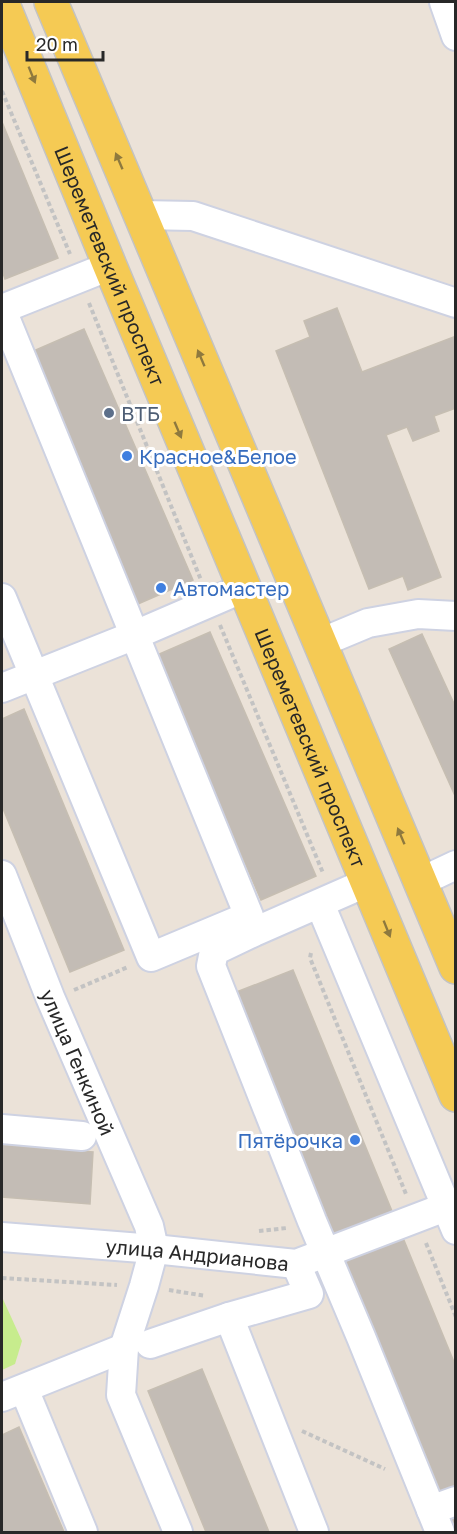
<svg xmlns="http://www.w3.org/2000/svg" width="457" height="1534" font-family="'Golos Text',sans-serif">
<rect width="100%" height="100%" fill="#ebe2d8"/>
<polygon fill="#c7ec8d" points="2,1297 22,1341 15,1364 2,1370"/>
<g fill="#c3bcb5" stroke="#c6beb2" stroke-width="1.5">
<polygon points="2,122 58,258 5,279 2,270"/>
<polygon points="337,308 362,372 456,336 456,408 434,416 439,431 413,441 407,427 386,435 441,577 408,590 403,576 369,589 276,351 310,337 304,321"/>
<polygon points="84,329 193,580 138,604 29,353"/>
<polygon points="210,632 316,876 261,900 155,656"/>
<polygon points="422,634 456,708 456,798 389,649"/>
<polygon points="24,709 124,950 70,972 2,806 2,719"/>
<polygon points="293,970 456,1367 456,1528 234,993"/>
<polygon points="2,1145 93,1152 90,1204 2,1197"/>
<polygon points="202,1369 269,1532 206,1532 148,1391"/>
<polygon points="19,1427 64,1532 2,1532 2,1435"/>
</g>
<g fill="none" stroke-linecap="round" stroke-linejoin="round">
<g stroke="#ced2e2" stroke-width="32">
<g id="minor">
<polyline points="444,2 456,36"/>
<polyline points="141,215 193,216 456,303"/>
<polyline points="2,309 110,266"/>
<polyline points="2,310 249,916"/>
<polyline points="2,598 151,957 237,921"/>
<polyline points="320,643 368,623 418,614 456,616"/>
<polyline points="2,688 135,635 244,588"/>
<path id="s1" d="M2 875 50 997 149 1226 154 1249 144 1286 124 1348 121 1395 178 1532"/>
<polyline points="368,882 254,932 214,951 211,966 312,1221 361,1337 440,1532"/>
<polyline points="420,882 456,865"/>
<polyline points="320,904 456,1230"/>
<polyline points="2,1129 82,1136"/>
<path id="s2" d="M2 1237 154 1249 296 1264 456 1203"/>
<polyline points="229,1317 314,1532"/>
<polyline points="150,1344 229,1317 309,1294 296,1264"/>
<polyline points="24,1389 83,1532"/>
<polyline points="2,1397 124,1348"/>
<polyline points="431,1510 456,1501"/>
</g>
</g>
<g stroke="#c3c3c3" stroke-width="36">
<g id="major">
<path id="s3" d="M2 2 110 266 456 1095"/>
<polyline points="51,2 456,967"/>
</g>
</g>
<g stroke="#c3c3c3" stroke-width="4" stroke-dasharray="4.5 3" stroke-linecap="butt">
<polyline points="2,91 70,254"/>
<polyline points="89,303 201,580"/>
<polyline points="220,625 323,873"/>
<polyline points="311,953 310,958 406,1194"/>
<polyline points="74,990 128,967"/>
<polyline points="259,1231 287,1228"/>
<polyline points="426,1243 456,1317"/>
<polyline points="2,1278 117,1285"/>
<polyline points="169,1290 206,1296"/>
<polyline points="302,1431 385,1469"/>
</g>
<use href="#minor" stroke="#fff" stroke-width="28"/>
<use href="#major" stroke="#f5ca54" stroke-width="33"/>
</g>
<defs><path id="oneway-solid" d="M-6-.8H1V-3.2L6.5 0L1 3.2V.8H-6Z" transform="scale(1.5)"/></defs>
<g fill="#8e793e">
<use href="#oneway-solid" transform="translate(32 75) rotate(68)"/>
<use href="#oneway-solid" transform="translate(119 161) rotate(-113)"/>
<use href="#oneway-solid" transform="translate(201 358) rotate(-113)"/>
<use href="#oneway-solid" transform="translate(178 430) rotate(67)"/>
<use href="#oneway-solid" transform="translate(401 836) rotate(-113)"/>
<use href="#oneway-solid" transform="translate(387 929) rotate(68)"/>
</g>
<circle fill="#5c6f8a" stroke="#fff" stroke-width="2" cx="109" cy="413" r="6"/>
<g fill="#3f7fe0" stroke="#fff" stroke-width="2">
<circle cx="127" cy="456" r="6"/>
<circle cx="161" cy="588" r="6"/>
<circle cx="355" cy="1140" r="6"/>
</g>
<g text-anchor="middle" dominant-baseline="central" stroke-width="6" stroke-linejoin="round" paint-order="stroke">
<g font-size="20" fill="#282828" stroke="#fff">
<text stroke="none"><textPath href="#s3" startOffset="285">Шереметевский проспект</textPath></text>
<text stroke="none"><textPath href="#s3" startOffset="807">Шереметевский проспект</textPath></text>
<text stroke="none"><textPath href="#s1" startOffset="202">улица Генкиной</textPath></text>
<text stroke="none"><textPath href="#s2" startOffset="196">улица Андрианова</textPath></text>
</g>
<g font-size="20" fill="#4e5e75" stroke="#fff" text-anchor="start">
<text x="121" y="413">ВТБ</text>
</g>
<g font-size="20" fill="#366cbe" stroke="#fff" text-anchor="start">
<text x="139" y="456">Красное&amp;Белое</text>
<text x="173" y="588">Автомастер</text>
<text x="343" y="1140" text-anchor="end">Пятёрочка</text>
</g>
</g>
<rect width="457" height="1534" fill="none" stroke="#282828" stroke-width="6"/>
<path d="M27 51v9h76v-9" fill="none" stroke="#282828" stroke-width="3"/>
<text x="36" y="51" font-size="18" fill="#282828" stroke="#ffffff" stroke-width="4.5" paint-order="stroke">20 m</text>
</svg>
